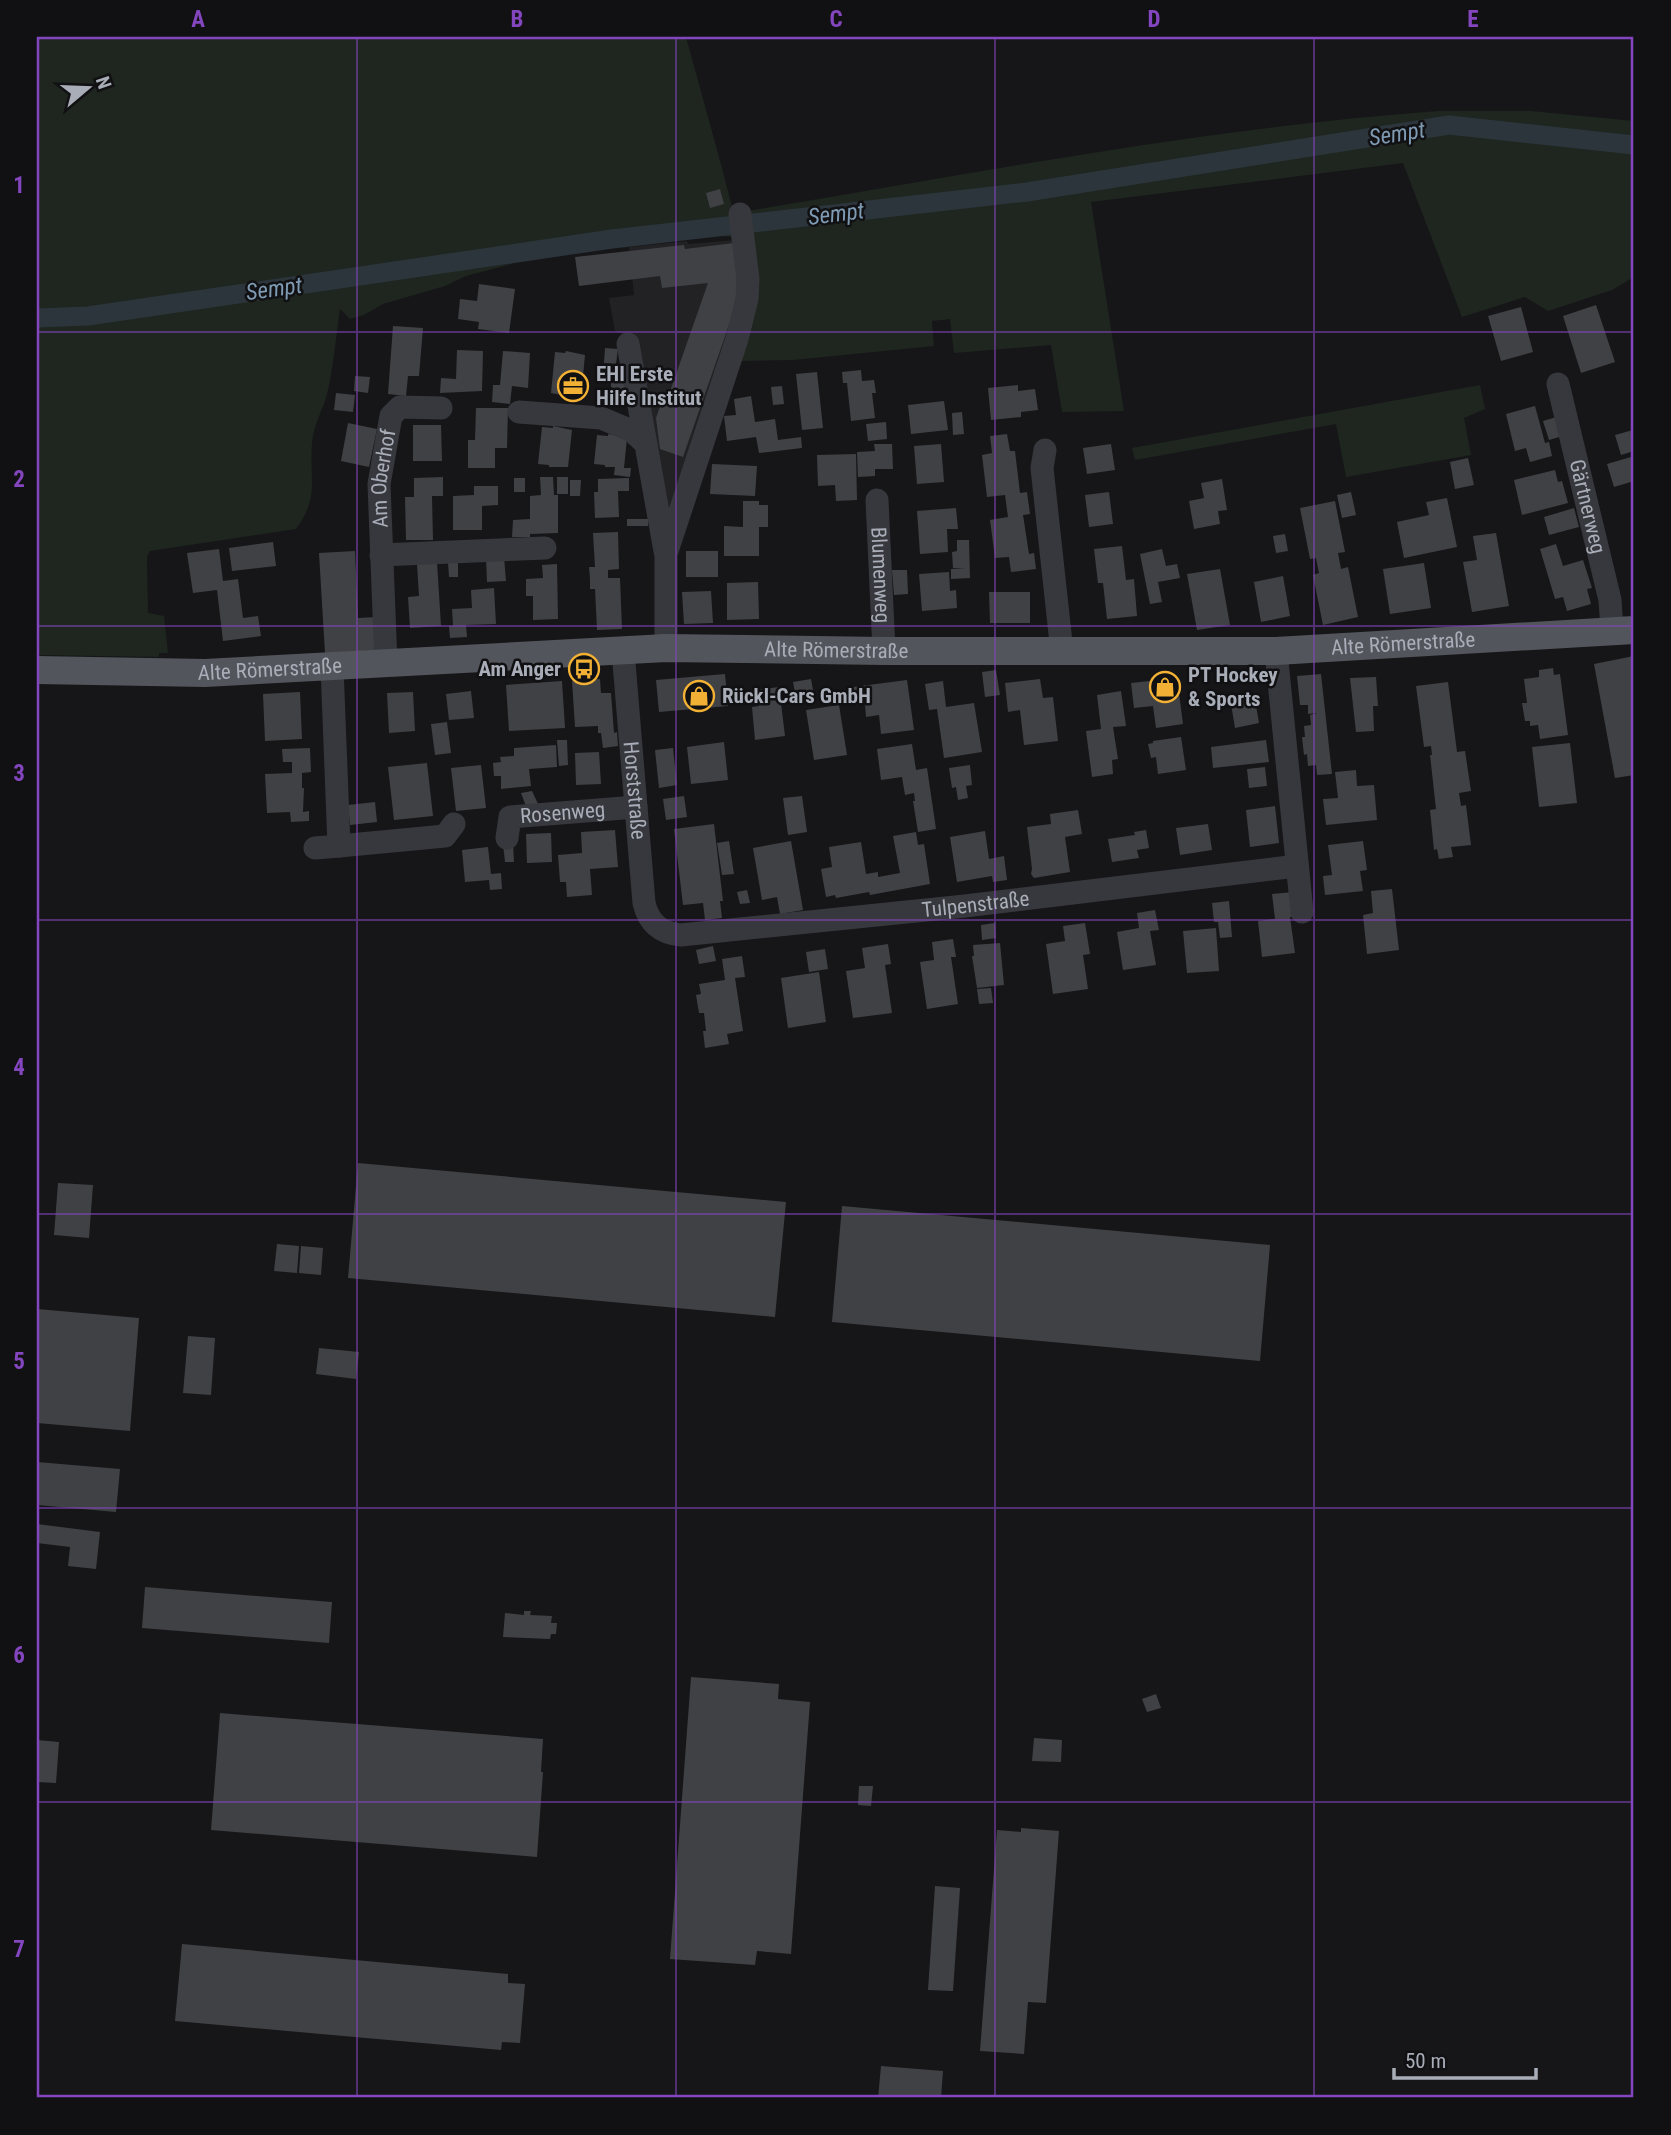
<svg xmlns="http://www.w3.org/2000/svg" width="1671" height="2135" font-family="'Roboto Condensed',sans-serif">
<rect width="100%" height="100%" fill="#161618"/>
<polygon fill="#222225" points="736,240 741,301 675,509 663,512 635,340 615,331 609,298 634,295 629,247 687,241 688,244"/>
<g fill="#1e261f">
<path d="M37 37H686L722 168 733 211 736 237 720 236 692 222 636 228 552 244 508 265 466 276 445 286 383 304 364 315 350 319 340 309C336 336 334 363 328 390 325 406 316 419 313 436 307 475 322 494 296 529L150 551 147 557 148 613 164 616 168 653H159V657L37 655Z"/>
<path d="M1438 111H1531L1634 121V277L1612 290 1548 311 1525 297 1462 317 1403 163 1091 202 1124 411 1062 412 1051 345 954 353 950 319 932 321 934 346 793 360 741 361 747 211C977 173 1205 128 1438 111Z"/>
<polygon points="1480,385 1485,409 1464,418 1471,455 1346,477 1336,424 1135,460 1132,448"/>
</g>
<g fill="none" stroke-linecap="round" stroke-linejoin="round">
<polyline stroke="#2c353c" stroke-width="19" points="37,318 88,316 612,239 1027,192 1449,125 1634,145"/>
</g>
<g fill="#404145">
<polygon points="720,189 724,204 710,208 706,193"/>
<polygon points="734,243 738,299 683,457 660,449 656,418 663,398 667,400 708,283 662,288 660,276 579,286 575,257 684,245 685,249"/>
<polygon points="479,284 515,289 509,333 478,329 479,322 458,319 460,299 477,301"/>
<polygon points="1596,305 1615,362 1581,373 1563,316"/>
<polygon points="1521,307 1533,352 1501,361 1488,316"/>
<polygon points="393,326 423,328 419,376 408,376 406,396 388,394"/>
<polygon points="605,348 618,349 616,364 604,363"/>
<polygon points="457,350 483,351 482,391 440,393 441,378 456,379"/>
<polygon points="503,351 530,353 528,388 512,386 510,404 492,402 493,385 500,385"/>
<polygon points="566,351 585,355 581,397 561,397 562,395 551,393 555,352 565,353"/>
<polygon points="627,366 631,390 612,393 609,369"/>
<polygon points="861,370 862,381 874,380 876,393 872,393 875,418 851,421 847,383 843,383 842,372"/>
<polygon points="817,372 823,428 802,430 796,374"/>
<polygon points="355,376 370,377 368,393 354,391"/>
<polygon points="1018,385 1018,391 1035,389 1038,410 1021,412 1021,417 991,420 988,388"/>
<polygon points="782,386 784,404 773,405 771,387"/>
<polygon points="336,393 355,395 353,412 334,410"/>
<polygon points="751,396 755,422 775,419 778,440 801,437 802,448 759,453 756,437 727,441 724,416 736,415 734,399"/>
<polygon points="944,401 948,430 911,434 908,405"/>
<polygon points="1535,406 1545,443 1549,442 1552,456 1530,462 1526,448 1515,451 1506,414"/>
<polygon points="476,408 508,408 507,448 495,448 495,468 468,468 468,440 475,440"/>
<polygon points="962,412 964,434 953,435 952,413"/>
<polygon points="1560,416 1566,435 1549,440 1543,421"/>
<polygon points="886,422 887,439 868,441 866,424"/>
<polygon points="348,423 377,429 369,467 341,461"/>
<polygon points="413,425 441,425 442,461 413,461"/>
<polygon points="553,426 572,430 568,467 549,467 549,465 538,464 542,427 553,428"/>
<polygon points="1633,430 1634,451 1621,455 1615,435"/>
<polygon points="608,434 627,438 624,468 631,468 630,477 614,475 615,467 605,467 605,465 594,464 597,435 608,436"/>
<polygon points="1007,434 1010,451 1015,451 1020,493 1027,492 1030,514 1023,515 1029,554 1034,553 1036,569 1011,572 1009,557 995,558 990,520 1008,517 1005,495 987,497 982,455 992,453 990,436"/>
<polygon points="874,444 892,444 893,469 875,469 875,476 858,477 857,452 875,451"/>
<polygon points="941,444 944,482 917,484 914,446"/>
<polygon points="1111,444 1115,470 1087,474 1083,448"/>
<polygon points="856,454 857,500 836,501 835,485 818,486 817,455"/>
<polygon points="1631,457 1634,466 1634,481 1614,487 1607,464"/>
<polygon points="1468,458 1474,485 1455,489 1450,462"/>
<polygon points="712,464 757,466 755,496 710,494"/>
<polygon points="1555,470 1558,482 1562,481 1568,503 1522,515 1514,480"/>
<polygon points="443,477 443,496 432,496 433,540 406,540 405,497 414,497 414,478"/>
<polygon points="540,477 553,477 554,495 558,495 558,533 530,534 530,537 512,537 513,520 530,519 530,496 541,495"/>
<rect x="557" y="477" width="11" height="17"/>
<rect x="514" y="478" width="11" height="14"/>
<polygon points="629,478 629,491 618,491 619,517 595,518 594,492 598,492 598,479"/>
<polygon points="1222,479 1227,510 1218,511 1220,524 1194,529 1189,501 1204,498 1201,483"/>
<polygon points="570,480 581,480 580,496 570,496"/>
<polygon points="474,486 498,486 498,505 482,506 482,530 453,530 453,496 474,495"/>
<polygon points="1109,492 1113,524 1089,527 1085,495"/>
<polygon points="1351,492 1356,515 1342,518 1337,495"/>
<polygon points="1447,498 1457,547 1404,558 1397,522 1429,515 1426,502"/>
<polygon points="743,501 759,501 759,505 768,505 768,527 759,527 759,556 724,556 724,526 743,527"/>
<polygon points="1335,501 1345,552 1338,553 1341,569 1348,567 1358,617 1323,625 1313,575 1319,573 1316,558 1310,559 1300,508"/>
<polygon points="956,508 958,529 947,529 948,552 920,554 917,511"/>
<polygon points="1574,508 1579,527 1549,535 1544,517"/>
<rect x="627" y="519" width="21" height="7"/>
<polygon points="618,532 619,569 608,570 608,578 620,578 622,629 597,630 595,589 590,589 590,579 589,567 595,567 593,533"/>
<polygon points="1496,533 1509,606 1472,612 1463,562 1477,560 1473,536"/>
<polygon points="1285,534 1288,551 1276,553 1273,536"/>
<polygon points="957,540 969,540 970,578 951,579 951,569 966,568 953,568 952,552 957,551"/>
<polygon points="273,542 276,566 232,571 229,548"/>
<polygon points="1556,544 1563,566 1583,560 1592,588 1587,589 1591,604 1567,611 1563,597 1555,599 1540,549"/>
<polygon points="1122,546 1126,580 1134,579 1137,616 1107,619 1103,583 1098,583 1094,549"/>
<polygon points="219,549 223,581 238,579 243,618 258,616 261,636 223,641 217,590 193,593 187,553"/>
<polygon points="1162,549 1166,566 1177,564 1180,578 1158,582 1162,602 1150,604 1140,554"/>
<polygon points="355,551 358,618 377,617 378,650 325,653 319,553"/>
<rect x="686" y="551" width="32" height="26"/>
<polygon points="504,557 506,581 487,582 486,558"/>
<polygon points="437,562 441,626 410,628 408,597 419,596 417,564"/>
<polygon points="448,562 458,562 458,577 449,577"/>
<polygon points="1424,563 1431,608 1390,614 1383,569"/>
<polygon points="557,564 558,619 533,620 533,596 526,596 526,579 543,578 542,565"/>
<polygon points="1220,569 1230,625 1197,630 1187,574"/>
<polygon points="892,570 907,570 908,594 894,595"/>
<polygon points="949,572 950,591 956,590 957,608 922,611 919,574"/>
<polygon points="1283,576 1290,616 1261,622 1254,582"/>
<polygon points="758,582 759,619 727,620 727,583"/>
<polygon points="494,588 496,624 466,625 467,637 450,638 449,626 453,626 452,609 472,608 471,590"/>
<polygon points="711,591 713,623 684,624 682,592"/>
<polygon points="989,592 1030,592 1030,623 990,623"/>
<polygon points="1634,656 1634,775 1615,778 1594,664"/>
<polygon points="1553,668 1554,675 1560,674 1568,735 1540,739 1538,725 1530,726 1530,721 1525,721 1522,703 1527,703 1524,679 1539,677 1539,670"/>
<polygon points="996,670 1000,695 985,697 982,672"/>
<polygon points="725,674 728,706 659,712 656,680"/>
<polygon points="1321,674 1332,774 1317,775 1316,765 1308,766 1307,754 1304,755 1302,737 1305,737 1304,726 1311,725 1310,715 1317,713 1308,714 1308,705 1300,705 1297,676"/>
<polygon points="1376,677 1378,706 1373,706 1374,731 1356,732 1350,678"/>
<polygon points="1177,678 1183,724 1156,728 1153,706 1134,708 1131,683"/>
<polygon points="600,679 601,693 611,693 614,733 617,732 618,746 603,748 601,733 598,733 598,726 575,727 572,681"/>
<polygon points="811,679 815,701 797,704 793,682"/>
<polygon points="1040,679 1043,698 1053,697 1058,741 1024,745 1020,710 1008,712 1005,683"/>
<polygon points="907,680 914,730 881,734 879,715 866,717 865,704 855,705 853,687"/>
<polygon points="562,681 565,728 509,731 506,685"/>
<polygon points="943,681 946,707 974,703 982,752 944,758 937,709 929,710 925,684"/>
<polygon points="1448,682 1457,752 1465,751 1471,791 1459,793 1461,806 1466,805 1471,845 1451,847 1453,857 1439,859 1437,849 1434,850 1430,810 1436,809 1430,755 1432,755 1431,746 1424,747 1416,686"/>
<polygon points="779,687 785,736 755,740 752,707 759,706 757,690"/>
<polygon points="471,691 474,718 449,720 446,694"/>
<polygon points="1121,691 1126,726 1113,727 1118,759 1112,760 1113,774 1092,777 1086,731 1101,729 1097,695"/>
<polygon points="300,692 302,739 265,741 263,694"/>
<polygon points="413,692 415,731 389,733 387,693"/>
<polygon points="1254,694 1259,723 1235,728 1230,698"/>
<polygon points="839,705 847,755 814,760 806,710"/>
<polygon points="447,722 451,753 435,755 431,724"/>
<polygon points="1181,737 1186,770 1158,774 1156,757 1151,758 1148,744 1153,743 1153,741"/>
<polygon points="557,740 567,740 568,765 559,766"/>
<polygon points="1266,740 1269,762 1213,768 1211,747"/>
<polygon points="724,742 728,780 691,784 687,747"/>
<polygon points="1570,743 1577,803 1539,807 1532,747"/>
<polygon points="912,744 916,770 927,768 936,829 918,832 913,801 915,801 914,793 905,795 902,777 881,780 877,749"/>
<polygon points="556,745 557,767 529,769 531,786 501,789 501,776 494,776 493,763 501,762 500,757 514,756 514,748"/>
<polygon points="310,748 311,772 302,773 302,788 304,788 303,812 309,811 309,821 291,822 290,812 267,813 265,774 292,773 292,762 283,762 282,749"/>
<polygon points="673,748 677,785 659,788 655,750"/>
<polygon points="599,752 601,784 576,785 575,753"/>
<polygon points="427,763 433,816 394,820 388,767"/>
<polygon points="481,765 486,808 456,811 451,768"/>
<polygon points="970,765 972,785 966,786 968,798 958,800 956,787 952,788 949,768"/>
<polygon points="1265,767 1267,786 1249,788 1247,769"/>
<polygon points="1356,770 1357,786 1374,785 1377,820 1326,825 1323,799 1338,798 1335,772"/>
<polygon points="532,791 540,808 527,809 521,793"/>
<polygon points="684,796 687,817 666,820 663,799"/>
<polygon points="802,796 807,832 788,835 783,798"/>
<polygon points="375,802 377,822 350,825 348,805"/>
<polygon points="1275,806 1279,843 1250,847 1246,810"/>
<polygon points="1078,810 1082,834 1065,837 1070,872 1034,878 1031,874 1032,869 1027,827 1051,824 1050,814"/>
<polygon points="714,824 723,901 720,901 722,918 705,920 703,903 683,905 674,829"/>
<polygon points="1208,824 1212,850 1180,855 1176,828"/>
<polygon points="615,830 618,867 590,869 592,895 567,897 566,882 560,882 558,855 582,853 581,832"/>
<polygon points="1146,830 1149,848 1137,850 1139,858 1112,862 1108,839 1135,835 1134,832"/>
<polygon points="985,831 989,859 1004,856 1007,880 993,882 992,876 957,882 950,837"/>
<polygon points="916,832 918,845 924,844 930,884 870,895 869,892 836,898 835,895 826,897 821,869 832,867 829,847 861,842 866,874 878,872 878,877 900,873 893,836"/>
<polygon points="551,833 552,862 527,863 526,834"/>
<polygon points="729,841 734,874 722,875 717,843"/>
<polygon points="791,841 803,910 780,914 777,897 762,900 753,848"/>
<polygon points="1363,841 1367,870 1360,871 1363,891 1325,895 1323,876 1332,875 1328,845"/>
<polygon points="513,843 514,862 505,862 503,844"/>
<polygon points="488,847 491,874 501,873 502,889 490,890 489,880 465,882 462,850"/>
<polygon points="1392,889 1399,950 1367,954 1363,915 1373,913 1371,891"/>
<polygon points="747,890 750,903 740,904 737,892"/>
<polygon points="1294,892 1297,916 1290,917 1295,953 1262,957 1258,921 1275,919 1272,894"/>
<polygon points="1229,901 1232,937 1220,938 1218,922 1214,922 1212,903"/>
<polygon points="1155,910 1159,930 1150,931 1156,965 1123,970 1117,932 1139,928 1137,913"/>
<polygon points="995,923 996,938 982,940 981,925"/>
<polygon points="1085,923 1090,954 1083,955 1088,989 1053,994 1046,944 1065,941 1063,926"/>
<polygon points="1216,928 1219,971 1187,973 1183,931"/>
<polygon points="953,939 956,957 951,957 958,1004 927,1009 920,962 934,960 932,942"/>
<polygon points="1000,943 1004,985 977,988 972,956 974,956 973,945"/>
<polygon points="888,944 891,964 885,965 892,1013 853,1018 846,971 865,968 862,948"/>
<polygon points="713,946 716,961 699,964 696,950"/>
<polygon points="825,949 828,969 809,972 806,952"/>
<polygon points="742,956 745,977 735,978 743,1031 727,1034 729,1044 705,1048 703,1031 706,1031 704,1013 699,1013 696,995 701,994 699,984 725,980 722,959"/>
<polygon points="819,972 826,1022 788,1028 781,978"/>
<polygon points="991,988 993,1003 979,1004 977,989"/>
<polygon points="358,1163 786,1202 775,1317 348,1278"/>
<polygon points="58,1183 93,1185 89,1238 54,1235"/>
<polygon points="842,1206 1270,1245 1260,1361 832,1322"/>
<polygon points="277,1244 299,1246 297,1273 274,1271"/>
<polygon points="301,1246 323,1248 321,1275 299,1273"/>
<polygon points="37,1309 139,1318 130,1431 37,1423"/>
<polygon points="188,1336 215,1338 211,1395 183,1393"/>
<polygon points="319,1348 359,1352 356,1379 316,1374"/>
<polygon points="37,1462 120,1469 116,1512 37,1505"/>
<polygon points="37,1524 100,1532 96,1569 68,1566 70,1547 37,1543"/>
<polygon points="145,1587 332,1602 329,1643 142,1628"/>
<polygon points="524,1611 531,1611 530,1615 552,1616 551,1623 557,1623 556,1634 551,1634 550,1639 503,1637 505,1613 524,1615"/>
<polygon points="691,1677 779,1684 778,1699 810,1702 791,1954 757,1951 755,1965 670,1959"/>
<polygon points="1156,1694 1161,1708 1147,1712 1142,1699"/>
<polygon points="220,1713 543,1739 541,1772 543,1772 537,1857 211,1830"/>
<polygon points="1034,1738 1062,1740 1061,1762 1032,1761"/>
<polygon points="37,1740 59,1742 56,1783 37,1782"/>
<polygon points="859,1786 873,1786 871,1806 858,1805"/>
<polygon points="1021,1828 1059,1831 1046,2003 1028,2002 1024,2054 980,2051 997,1830 1021,1832"/>
<polygon points="935,1886 960,1888 953,1991 928,1990"/>
<polygon points="182,1944 508,1974 508,1983 525,1984 520,2043 502,2042 501,2050 175,2021"/>
<polygon points="881,2066 943,2071 941,2098 878,2098"/>
</g>
<g fill="none" stroke-linecap="round" stroke-linejoin="round">
<g stroke="#37383d" stroke-width="23">
<polyline points="628,344 665,551"/>
<path id="s1" d="M1558 384 1610 600 1612 630"/>
<polyline points="519,412 601,418 632,431 646,444"/>
<polyline points="1045,450 1042,468 1062,652"/>
<path id="s2" d="M877 500 884 651"/>
<polyline points="381,555 545,548"/>
<polyline points="666,648 666,554 737,339 747,299 748,279 740,214"/>
<path id="s3" d="M623 651 644 903C649 924 661 933 681 935L965 906 1297 866"/>
<polyline points="1276,651 1302,912"/>
<path id="s4" d="M386 664 379 484 391 416 400 407 441 408"/>
<polyline points="332,667 339,846 445,836 454,824"/>
<path id="s5" d="M507 838 510 817 636 807"/>
<polyline points="315,848 339,846"/>
</g>
<path stroke="#53555c" stroke-width="28" id="s6" d="M37 670 205 673 666 648 884 651H1276L1634 630"/>
</g>
<path fill="none" stroke="#8446be" stroke-width="2" stroke-opacity="0.55" d="M357 37V2098M676 37V2098M995 37V2098M1314 37V2098M37 332H1634M37 626H1634M37 920H1634M37 1214H1634M37 1508H1634M37 1802H1634"/>
<defs>
<g id="office-ring" transform="scale(1.575)"><circle r="9.5" fill="#111113" stroke="#f2b134" stroke-width="1.5"/><path d="M-6-3h4V-5.5h4V-3h4V5H-6ZM-1-4.5V-3h2v-1.5ZM-6 0V1H6V0Z" fill="#f2b134"/></g>
<g id="bus-ring" transform="scale(1.575)"><circle r="9.5" fill="#111113" stroke="#f2b134" stroke-width="1.5"/><path d="M-5-6H5V4H4V6H2V4H-2V6H-4V4H-5ZM-3.5-4V0h7V-4ZM-3.5 1.2v1.5H-2V1.2ZM2 1.2v1.5H3.5V1.2Z" fill="#f2b134"/></g>
<g id="shop-ring" transform="scale(1.575)"><circle r="9.5" fill="#111113" stroke="#f2b134" stroke-width="1.5"/><path d="M-5-2.5h2.3a2.7 3.5 0 0 1 5.4 0H5L5.5 6h-11ZM-1.5-2.5h3a1.5 2.3 0 0 0-3 0Z" fill="#f2b134"/></g>
</defs>
<g fill-rule="evenodd">
<use href="#office-ring" x="573" y="386"/>
<use href="#bus-ring" x="584" y="669"/>
<use href="#shop-ring" x="1165" y="687"/>
<use href="#shop-ring" x="699" y="696"/>
</g>
<g text-anchor="middle" dominant-baseline="central" stroke-width="5" stroke-linejoin="round" paint-order="stroke">
<g font-size="21" font-weight="bold" fill="#a8adb8" stroke="#111113" text-anchor="start">
<text x="596" y="374">EHI Erste<tspan x="596" dy="24">Hilfe Institut</tspan></text>
<text x="561" y="669" text-anchor="end">Am Anger</text>
<text x="1188" y="675">PT Hockey<tspan x="1188" dy="24">&amp; Sports</tspan></text>
<text x="722" y="696">Rückl-Cars GmbH</text>
</g>
<g font-size="21" fill="#a8adb8" stroke="#111113">
<text stroke="none"><textPath href="#s4" startOffset="186">Am Oberhof</textPath></text>
<text stroke="none"><textPath href="#s1" startOffset="126">Gärtnerweg</textPath></text>
<text stroke="none"><textPath href="#s2" startOffset="75">Blumenweg</textPath></text>
<text stroke="none"><textPath href="#s6" startOffset="1367">Alte Römerstraße</textPath></text>
<text stroke="none"><textPath href="#s6" startOffset="800">Alte Römerstraße</textPath></text>
<text stroke="none"><textPath href="#s6" startOffset="233">Alte Römerstraße</textPath></text>
<text stroke="none"><textPath href="#s3" startOffset="140">Horststraße</textPath></text>
<text stroke="none"><textPath href="#s5" startOffset="74">Rosenweg</textPath></text>
<text stroke="none"><textPath href="#s3" startOffset="602">Tulpenstraße</textPath></text>
</g>
<g font-size="23" font-style="italic" fill="#7f9bb3" stroke="#111113">
<text transform="translate(1397 134) rotate(-9)">Sempt</text>
<text transform="translate(836 214) rotate(-7)">Sempt</text>
<text transform="translate(274 289) rotate(-8)">Sempt</text>
</g>
</g>
<rect width="1671" height="2135" fill="none" stroke="#111113" stroke-width="77"/>
<g transform="translate(88 88) rotate(71)" stroke="#111113" stroke-width="5" paint-order="stroke">
<path d="M0-5L12 26L0 18L-12 26Z" fill="#a8adb8"/>
<text y="-10" font-size="19" font-weight="bold" text-anchor="middle" fill="#a8adb8">N</text>
</g>
<path d="M1394 2068v10h142v-10" fill="none" stroke="#a8adb8" stroke-width="3.5"/>
<text x="1405" y="2068" font-size="21" fill="#a8adb8" stroke="#111113" stroke-width="5" paint-order="stroke">50 m</text>
<rect x="38" y="38" width="1594" height="2058" fill="none" stroke="#8446be" stroke-width="2.5"/>
<g font-size="23" text-anchor="middle" font-weight="bold" fill="#8446be">
<text x="198" y="27">A</text>
<text x="517" y="27">B</text>
<text x="836" y="27">C</text>
<text x="1154" y="27">D</text>
<text x="1473" y="27">E</text>
<text x="19" y="193">1</text>
<text x="19" y="487">2</text>
<text x="19" y="781">3</text>
<text x="19" y="1075">4</text>
<text x="19" y="1369">5</text>
<text x="19" y="1663">6</text>
<text x="19" y="1957">7</text>
</g>
</svg>
